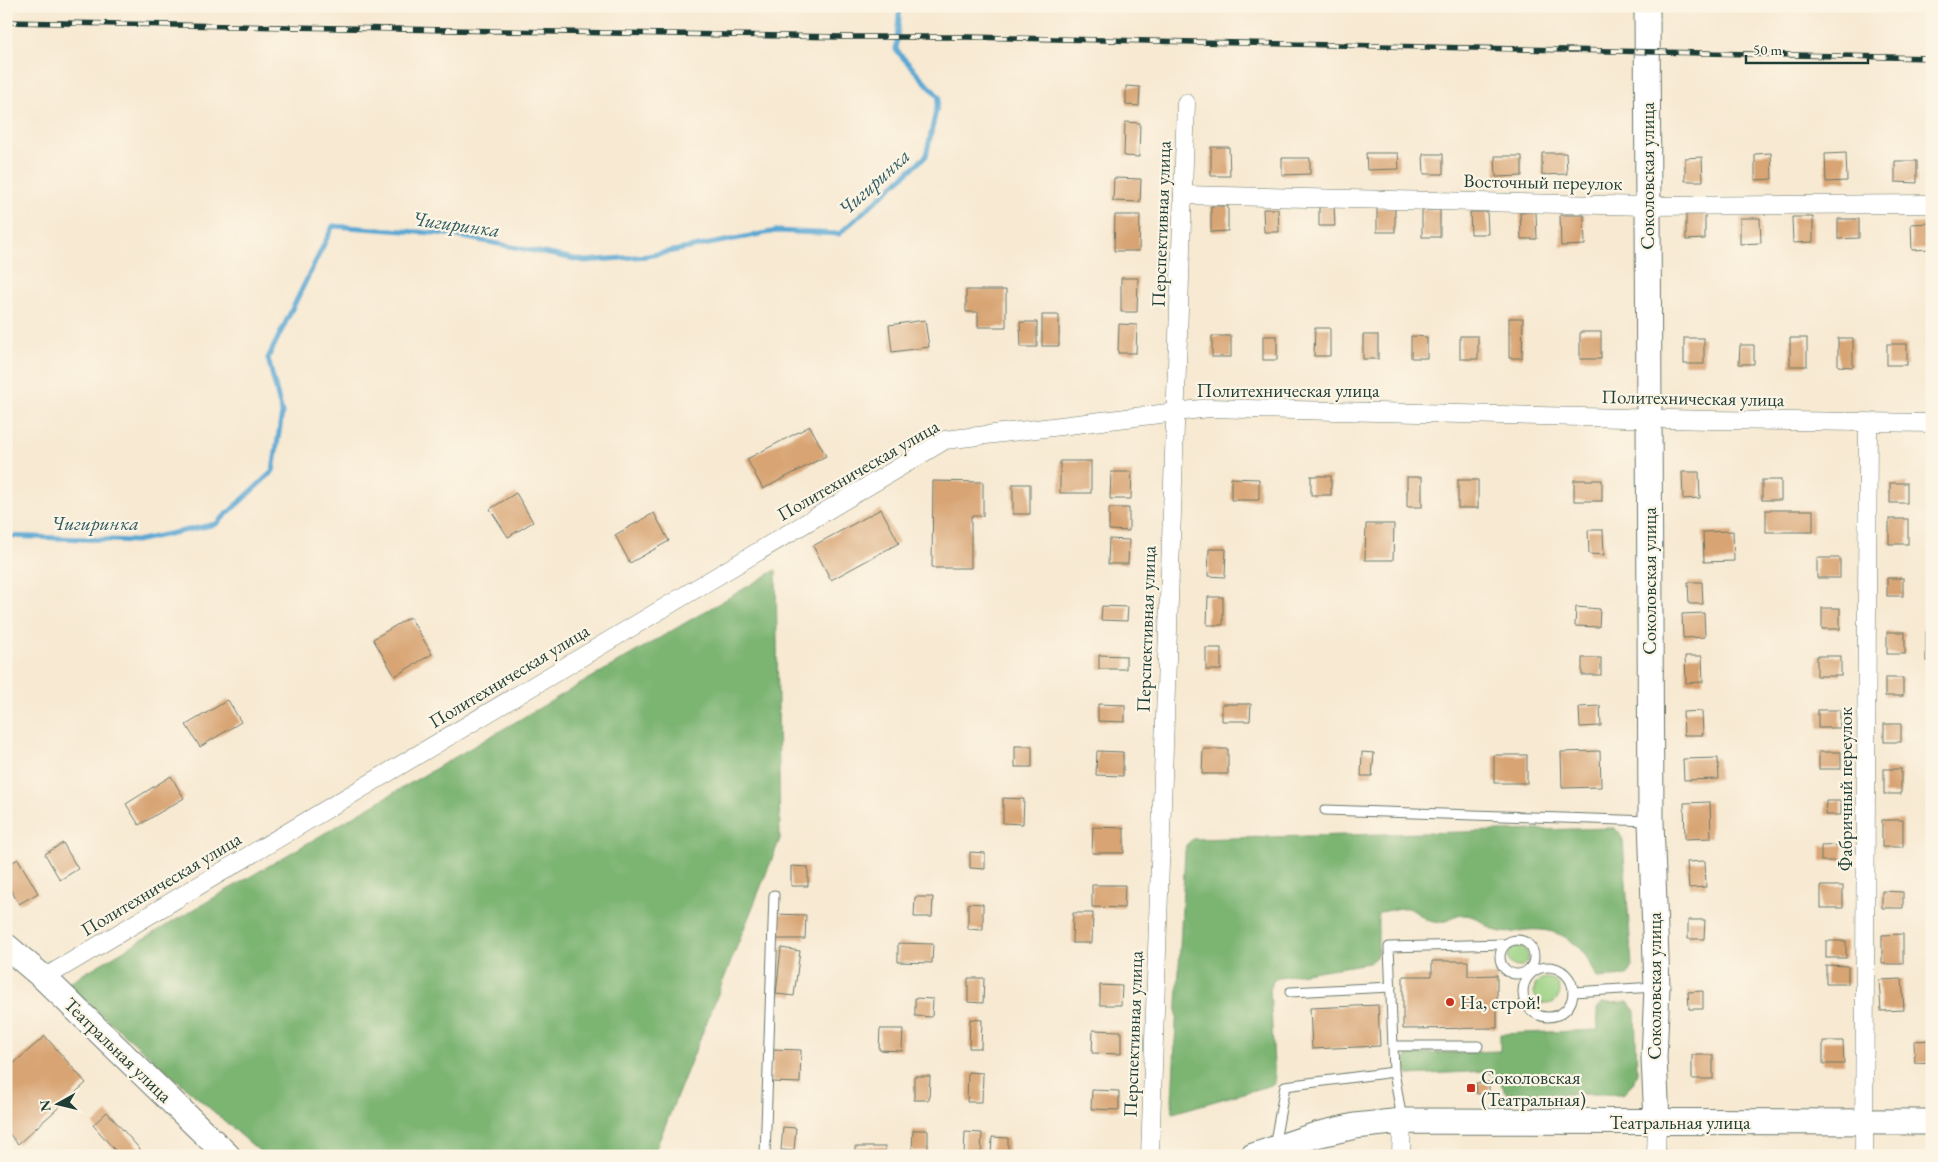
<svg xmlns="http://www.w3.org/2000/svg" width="1938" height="1162" font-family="'EB Garamond',serif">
<rect width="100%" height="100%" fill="#fcf5e5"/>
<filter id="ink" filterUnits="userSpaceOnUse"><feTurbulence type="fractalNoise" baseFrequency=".02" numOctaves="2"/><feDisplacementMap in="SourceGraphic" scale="10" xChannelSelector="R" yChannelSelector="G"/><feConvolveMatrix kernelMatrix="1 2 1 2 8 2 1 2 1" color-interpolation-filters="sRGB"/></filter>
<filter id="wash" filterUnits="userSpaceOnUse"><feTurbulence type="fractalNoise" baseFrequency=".0096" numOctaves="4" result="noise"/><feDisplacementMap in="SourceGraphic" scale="20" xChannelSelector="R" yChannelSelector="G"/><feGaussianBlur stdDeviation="1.12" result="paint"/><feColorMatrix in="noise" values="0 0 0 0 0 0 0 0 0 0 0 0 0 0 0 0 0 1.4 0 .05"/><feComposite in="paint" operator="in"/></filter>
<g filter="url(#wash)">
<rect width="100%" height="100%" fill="#f7e9d2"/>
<g fill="#9bd284" stroke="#5d885c">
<circle cx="1518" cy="957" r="10"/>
<circle cx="1547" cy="991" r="13"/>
</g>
<g fill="#7cb472" stroke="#4e7853">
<polygon points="776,570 780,839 653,1156 265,1156 66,984"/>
<path d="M1614 828 1621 834 1623 841 1632 966 1627 976 1597 978C1585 946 1563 927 1527 930 1518 931 1510 934 1501 932 1487 930 1478 914 1463 915 1453 916 1445 924 1434 922 1423 921 1417 910 1407 908 1402 907 1387 911 1381 912L1378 914V949L1376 957 1369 963 1279 977 1273 981 1270 989 1275 1084 1173 1113 1172 1101 1185 851 1186 845 1193 839Z"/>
<path d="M1628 1002 1635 1011 1637 1072 1633 1084 1623 1094H1507L1498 1079 1487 1071 1408 1075C1402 1067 1404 1062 1408 1054L1500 1051V1034L1598 1030 1597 1009 1602 1003Z"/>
</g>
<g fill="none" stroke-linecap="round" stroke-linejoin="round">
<polyline stroke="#5aa7d3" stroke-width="5" points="6,536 136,541 216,524 273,471 282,413 268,358 333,226 447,234 585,261 647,256 776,231 839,234 926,156 939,97 896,50 900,6"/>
</g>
<g id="blocks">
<g fill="#d8a473">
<polygon points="1126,86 1140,87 1139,106 1126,105"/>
<polygon points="1125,122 1140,123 1139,157 1124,156"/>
<rect x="1930" y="124" width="2" height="32"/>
<polygon points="1211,147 1229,147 1230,176 1211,176"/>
<polygon points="1366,153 1398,153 1399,169 1367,170"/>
<polygon points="1542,153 1566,153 1567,174 1542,175"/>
<polygon points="1771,153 1772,179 1755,180 1755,154"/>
<polygon points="1846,153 1847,181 1826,182 1825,154"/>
<polygon points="1423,154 1443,154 1443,174 1424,174"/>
<polygon points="1495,156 1522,156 1522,176 1496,177"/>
<polygon points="1702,157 1703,181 1685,181 1685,158"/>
<polygon points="1282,158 1310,158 1310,174 1282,175"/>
<polygon points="1895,161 1917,161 1917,183 1895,182"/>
<polygon points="1114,178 1141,179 1140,202 1113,201"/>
<polygon points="1211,206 1228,206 1228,231 1211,232"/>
<polygon points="1334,206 1335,226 1319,226 1319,207"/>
<rect x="1377" y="208" width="18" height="24"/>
<polygon points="1263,209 1278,209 1279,232 1264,232"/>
<rect x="1422" y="210" width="18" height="27"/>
<polygon points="1705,211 1705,239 1686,240 1686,212"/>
<polygon points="1470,212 1487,212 1488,234 1471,234"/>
<polygon points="1536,212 1537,239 1521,239 1520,213"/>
<polygon points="1115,215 1140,215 1139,251 1114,251"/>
<polygon points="1560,215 1584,215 1585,245 1561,246"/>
<polygon points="1792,217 1813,217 1813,242 1793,243"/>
<polygon points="1740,218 1760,218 1761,243 1740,244"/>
<polygon points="1838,219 1859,219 1859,238 1838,239"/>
<polygon points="1930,223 1931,249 1912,250 1911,224"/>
<polygon points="1121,278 1138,278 1137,312 1121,312"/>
<polygon points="966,290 1006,290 1006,327 978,327 978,312 966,312"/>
<rect x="1042" y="315" width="17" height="31"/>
<polygon points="1509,318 1523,318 1522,358 1509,358"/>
<polygon points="925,320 929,347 892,352 889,325"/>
<polygon points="1020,322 1037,322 1037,347 1021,347"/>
<polygon points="1119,324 1137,325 1136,353 1118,353"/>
<polygon points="1315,328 1330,328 1330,356 1314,356"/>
<rect x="1580" y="332" width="21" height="27"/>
<rect x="1363" y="335" width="15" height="24"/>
<rect x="1212" y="336" width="19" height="21"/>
<rect x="1263" y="336" width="14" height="24"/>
<polygon points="1411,336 1427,337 1427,358 1411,358"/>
<rect x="1460" y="336" width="18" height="23"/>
<rect x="1684" y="338" width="20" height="26"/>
<rect x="1790" y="338" width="17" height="28"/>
<polygon points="1838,338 1853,338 1853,367 1838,366"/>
<rect x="1887" y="344" width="20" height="21"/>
<polygon points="1740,345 1754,345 1754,364 1739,364"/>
<polygon points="810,426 826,456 763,489 747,459"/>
<rect x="1060" y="461" width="31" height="32"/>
<polygon points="1111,472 1132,472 1131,499 1110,499"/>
<polygon points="1682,472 1699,472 1700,498 1683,499"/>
<rect x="1311" y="476" width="20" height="19"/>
<rect x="1407" y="477" width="15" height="30"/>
<polygon points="1231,478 1259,479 1259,500 1231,500"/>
<rect x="1458" y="480" width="20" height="28"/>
<rect x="1574" y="480" width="28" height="21"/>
<rect x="1762" y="480" width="19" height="20"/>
<polygon points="933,481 983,482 983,516 971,516 971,568 932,568"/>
<rect x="1890" y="483" width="17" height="20"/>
<rect x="1013" y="484" width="17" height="30"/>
<polygon points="516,493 533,522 508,537 490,509"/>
<polygon points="1109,508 1129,508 1129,531 1109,530"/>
<polygon points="881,509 899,543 831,580 813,546"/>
<rect x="1766" y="510" width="47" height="22"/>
<polygon points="654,513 669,541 630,563 615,535"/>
<rect x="1889" y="519" width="19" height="25"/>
<polygon points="1366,524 1394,524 1393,560 1365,560"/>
<polygon points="1588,530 1603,530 1604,555 1589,554"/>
<polygon points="1733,531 1734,561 1704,562 1703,532"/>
<polygon points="1109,539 1129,540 1128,564 1108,564"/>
<polygon points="1209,549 1226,549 1225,577 1208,576"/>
<rect x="1817" y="558" width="23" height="20"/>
<rect x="1887" y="578" width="16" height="18"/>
<polygon points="1688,582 1702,582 1703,604 1689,604"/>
<polygon points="1208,597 1223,597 1223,625 1207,625"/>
<polygon points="1102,606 1128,607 1127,621 1101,620"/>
<polygon points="1576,607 1600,609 1599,627 1575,626"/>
<rect x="1822" y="608" width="18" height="21"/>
<polygon points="1704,613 1705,637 1683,638 1682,614"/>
<polygon points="410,617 432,654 395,676 373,639"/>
<rect x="1887" y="632" width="18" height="22"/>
<rect x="1926" y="632" width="6" height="29"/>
<rect x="1206" y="648" width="15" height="22"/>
<polygon points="1099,655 1126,656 1126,669 1099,669"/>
<polygon points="1685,656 1702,656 1703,682 1686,683"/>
<rect x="1817" y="656" width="24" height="20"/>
<rect x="1582" y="658" width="19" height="17"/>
<rect x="1885" y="678" width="18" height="18"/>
<polygon points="228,700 241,722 200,747 186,725"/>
<polygon points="1098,704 1125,705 1125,722 1098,721"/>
<polygon points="1222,704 1251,704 1250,721 1222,721"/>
<polygon points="1600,706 1601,726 1580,727 1579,707"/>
<rect x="1818" y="710" width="22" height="18"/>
<polygon points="1702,711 1703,735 1684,735 1683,712"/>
<rect x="1884" y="724" width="17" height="18"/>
<rect x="1015" y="746" width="17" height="21"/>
<polygon points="1203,749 1228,749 1228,774 1202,774"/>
<polygon points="1097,751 1123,752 1123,776 1096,775"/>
<polygon points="1600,751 1601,787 1562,788 1561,752"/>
<polygon points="1362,752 1374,753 1372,776 1361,776"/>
<rect x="1819" y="752" width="22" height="17"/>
<rect x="1494" y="755" width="33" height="28"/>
<polygon points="1718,758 1719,779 1684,780 1683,759"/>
<rect x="1884" y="769" width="17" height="25"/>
<polygon points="171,776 184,798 139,825 126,804"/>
<polygon points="1003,798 1024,799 1023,824 1003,823"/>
<polygon points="1826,801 1841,801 1841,815 1825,815"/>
<polygon points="1710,802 1711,838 1685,839 1684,803"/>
<rect x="1882" y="820" width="21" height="27"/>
<polygon points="1093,827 1124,828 1124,853 1092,853"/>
<polygon points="63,843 78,869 60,880 45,854"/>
<polygon points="1843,845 1843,861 1821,861 1821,846"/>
<polygon points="970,852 985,853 985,869 970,868"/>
<polygon points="18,859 38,893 19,904 6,882 6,866"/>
<polygon points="1705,861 1706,887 1689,888 1687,862"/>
<polygon points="791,866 808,867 808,886 791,886"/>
<polygon points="1092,885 1125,885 1124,908 1092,907"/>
<rect x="1821" y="886" width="22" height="22"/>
<polygon points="1882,891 1903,892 1903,908 1882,908"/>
<polygon points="915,897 933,897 932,917 914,917"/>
<polygon points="968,903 983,904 983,930 968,929"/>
<polygon points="1073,913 1093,913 1092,943 1072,943"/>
<polygon points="774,914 806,915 805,939 774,939"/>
<polygon points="1688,920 1705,920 1704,939 1688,939"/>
<polygon points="1903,934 1903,964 1882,964 1882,935"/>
<rect x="1826" y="941" width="20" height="17"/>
<polygon points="898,943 933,944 932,963 898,962"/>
<polygon points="781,948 800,951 794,996 776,994"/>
<polygon points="1432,961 1468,961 1468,976 1497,975 1497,1028 1403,1029 1403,976 1432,976"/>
<polygon points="1826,965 1848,966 1848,984 1826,984"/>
<polygon points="968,978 984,978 983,1003 968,1002"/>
<polygon points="1902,979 1904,1010 1881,1011 1879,980"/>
<polygon points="1100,985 1122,986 1121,1005 1100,1005"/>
<polygon points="1703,991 1703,1009 1689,1009 1688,992"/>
<polygon points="915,998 933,999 932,1017 915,1016"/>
<polygon points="1378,1005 1380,1046 1312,1049 1310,1008"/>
<polygon points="970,1019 982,1020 981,1048 969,1048"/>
<polygon points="880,1029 903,1029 902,1051 879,1050"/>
<polygon points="1093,1030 1121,1031 1121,1054 1092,1053"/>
<polygon points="45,1036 86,1083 18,1144 6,1130 6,1070"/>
<polygon points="1931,1040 1932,1062 1915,1063 1914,1041"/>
<polygon points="1823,1041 1843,1041 1844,1064 1823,1064"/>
<polygon points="773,1049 801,1050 800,1083 772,1082"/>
<rect x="1692" y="1055" width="21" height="24"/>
<polygon points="968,1072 983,1073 982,1102 967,1102"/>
<polygon points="914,1076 930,1076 929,1100 914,1100"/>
<polygon points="1489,1082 1489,1093 1477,1094 1476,1083"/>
<polygon points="1092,1090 1119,1091 1119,1110 1091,1109"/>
<polygon points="107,1112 146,1156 120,1156 93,1125"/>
<polygon points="783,1127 796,1128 794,1151 781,1150"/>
<polygon points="913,1130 928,1130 928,1151 912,1151"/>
<polygon points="965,1132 982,1133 981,1156 964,1156"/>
<polygon points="992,1137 1008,1138 1008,1156 991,1156"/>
<rect x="855" y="1147" width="30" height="9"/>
</g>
</g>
</g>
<g filter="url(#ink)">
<use href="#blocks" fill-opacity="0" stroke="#6b796b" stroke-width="1"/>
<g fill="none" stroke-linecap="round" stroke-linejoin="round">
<g stroke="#6b796b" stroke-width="11">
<g id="lane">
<polyline points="1325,810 1650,821"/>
<circle cx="1517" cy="957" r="17"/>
<circle cx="1548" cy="992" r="25"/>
<polyline points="1290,992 1391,987"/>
<polyline points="1573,992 1655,987"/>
<polyline points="1393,1046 1478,1046"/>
<polyline points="1402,1120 1394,1072 1389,947 1505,944"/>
<polyline points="1274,1147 1285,1086 1394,1072"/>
<polyline points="765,1156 774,895"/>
</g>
</g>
<g stroke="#6b796b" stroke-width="19">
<g id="street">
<polyline points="1183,195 1647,206 1932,204"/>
<polyline points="44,978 945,440 1209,408 1711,420 1932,423"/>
<polyline points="1150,1156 1186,103"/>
<polyline points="1401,1156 1402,1121"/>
<polyline points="1656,1156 1657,1121"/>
<polyline points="1864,1156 1868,423"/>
</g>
</g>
<g stroke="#6b796b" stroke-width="27">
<g id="secondary">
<polyline points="1647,6 1651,821 1657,987 1654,1058 1657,1121"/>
<polyline points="6,946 44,978 228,1156"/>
<polyline points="1253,1156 1316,1135 1355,1126 1402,1121 1932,1122"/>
</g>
</g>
<use href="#lane" stroke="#fff" stroke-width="9"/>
<use href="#street" stroke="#fff" stroke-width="18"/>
<use href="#secondary" stroke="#fff" stroke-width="25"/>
<g stroke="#1f3d34" stroke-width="5.5">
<polyline id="rail" points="6,22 843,37 967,37 1932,58"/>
</g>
<use href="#rail" stroke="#fcf5e5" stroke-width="4" stroke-dasharray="11" stroke-linecap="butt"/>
</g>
</g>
<g fill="#c8321e" stroke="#fcf5e5" stroke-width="2">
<circle cx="1450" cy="1002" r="5"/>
<rect x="1466" y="1083" width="10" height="10" rx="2.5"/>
</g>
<g text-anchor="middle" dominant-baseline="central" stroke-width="4.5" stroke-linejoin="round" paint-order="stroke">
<g font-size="19" fill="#1f3d34" stroke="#fcf5e5">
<text transform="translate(1647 176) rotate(-90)">Соколовская улица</text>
<text transform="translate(1543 182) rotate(1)">Восточный переулок</text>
<text transform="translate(1161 224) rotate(-88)">Перспективная улица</text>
<text x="1288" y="390">Политехническая улица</text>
<text transform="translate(1693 398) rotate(1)">Политехническая улица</text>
<text transform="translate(858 470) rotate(-30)">Политехническая улица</text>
<text transform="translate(1649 581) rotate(-90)">Соколовская улица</text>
<text transform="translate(1146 629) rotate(-88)">Перспективная улица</text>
<text transform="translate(509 676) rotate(-31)">Политехническая улица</text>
<text transform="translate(1845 789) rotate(-90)">Фабричный переулок</text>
<text transform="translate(161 884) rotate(-31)">Политехническая улица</text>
<text transform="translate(1654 986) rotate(-90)">Соколовская улица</text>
<text transform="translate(1133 1034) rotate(-88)">Перспективная улица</text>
<text transform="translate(118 1050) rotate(44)">Театральная улица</text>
<text x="1680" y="1122">Театральная улица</text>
</g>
<g font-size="19" fill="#1f3d34" stroke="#fcf5e5" text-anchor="start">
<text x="1460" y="1002">На, строй!</text>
<text x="1481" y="1077">Соколовская<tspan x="1481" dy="22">(Театральная)</tspan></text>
</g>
<g font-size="20" font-style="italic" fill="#315d64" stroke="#fcf5e5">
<text transform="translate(874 182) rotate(-42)">Чигиринка</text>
<text transform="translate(456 224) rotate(8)">Чигиринка</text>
<text x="95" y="523">Чигиринка</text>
</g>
</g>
<rect width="1938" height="1162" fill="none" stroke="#fcf5e5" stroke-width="25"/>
<g transform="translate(58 1104) rotate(262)" stroke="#fcf5e5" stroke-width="4" paint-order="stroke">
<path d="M0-4L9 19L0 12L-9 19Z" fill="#1f3d34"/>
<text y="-8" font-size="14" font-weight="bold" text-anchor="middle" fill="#1f3d34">N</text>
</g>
<path d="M1746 55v8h122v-8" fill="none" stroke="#1f3d34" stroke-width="2.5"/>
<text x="1753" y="55" font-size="15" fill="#1f3d34" stroke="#fcf5e5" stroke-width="4" paint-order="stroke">50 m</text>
</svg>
